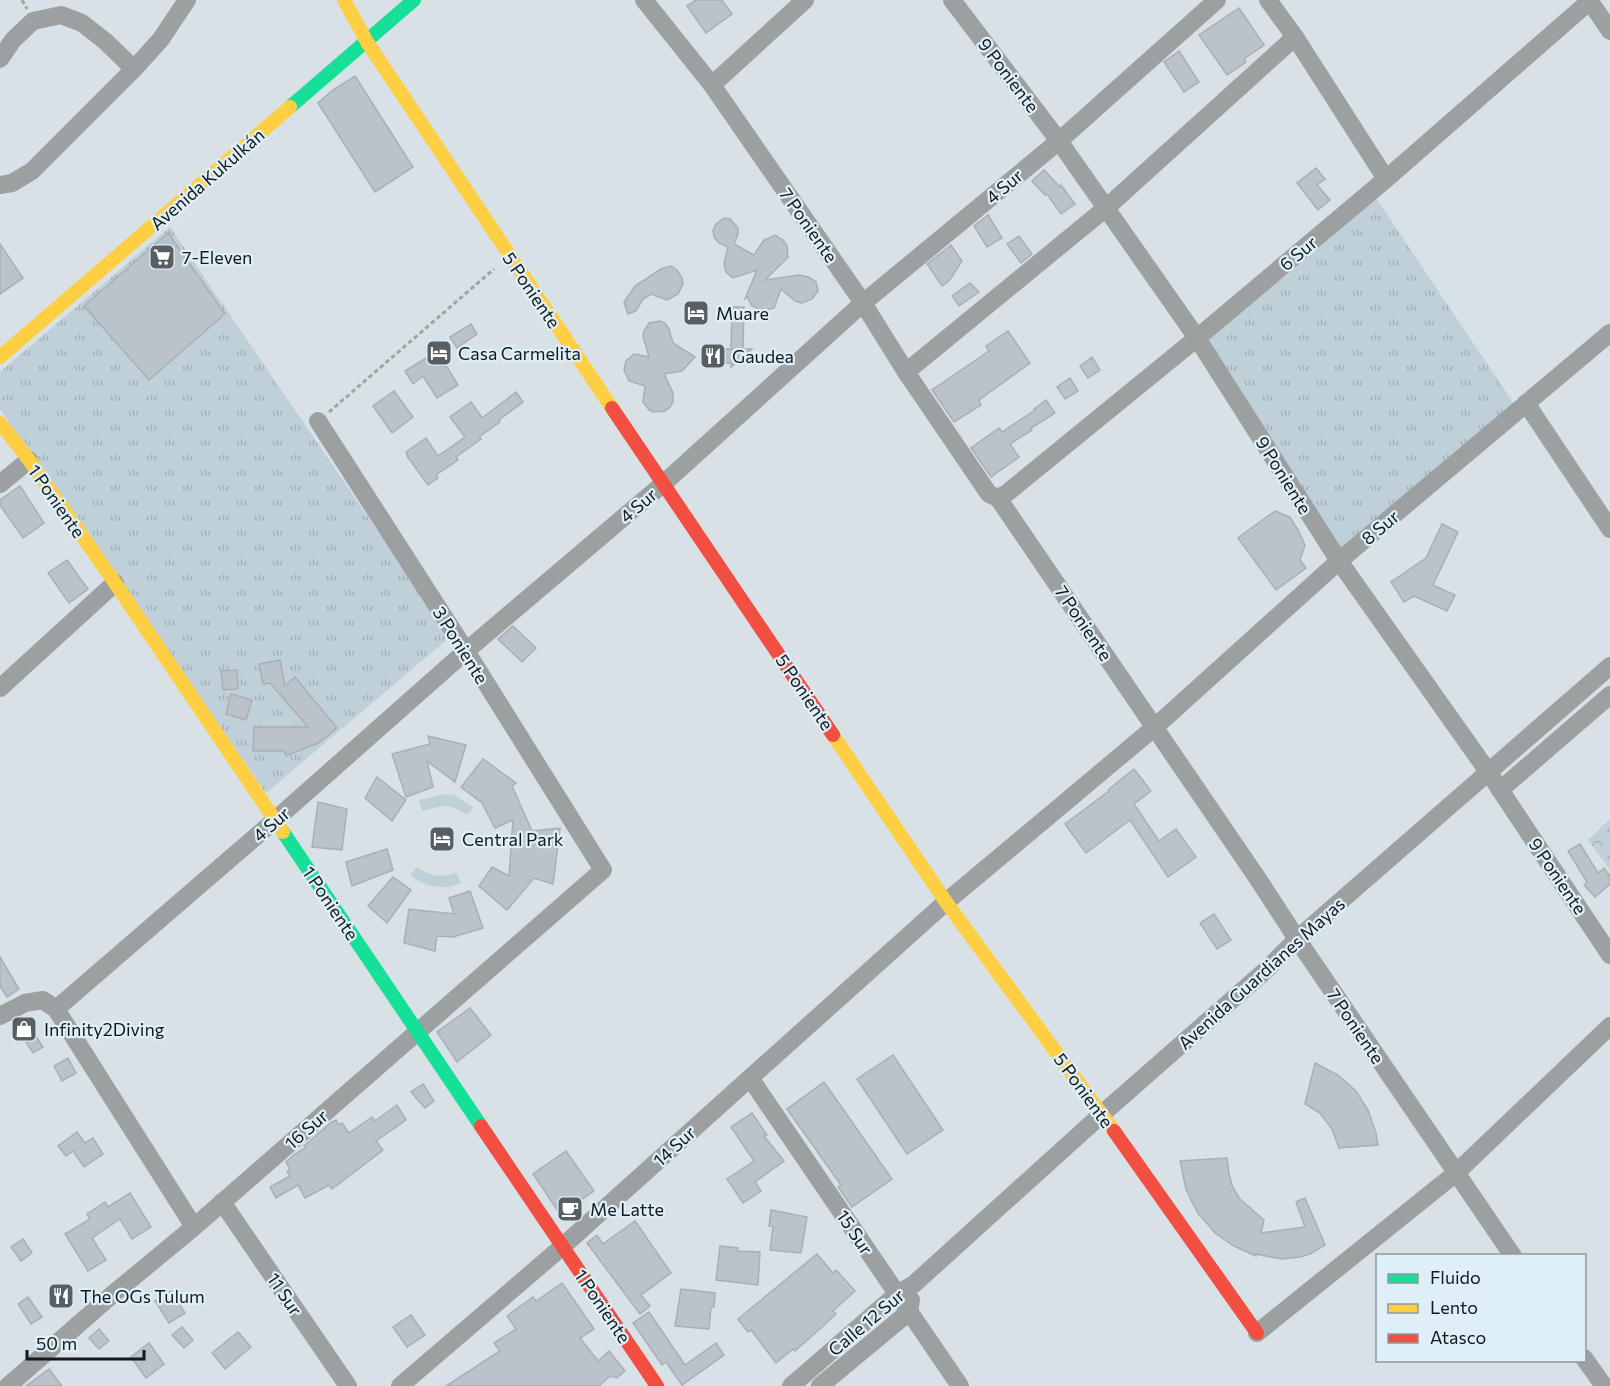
<svg xmlns="http://www.w3.org/2000/svg" width="1610" height="1386" font-family="Commissioner,sans-serif">
<defs>
<pattern id="grass-tufts" width="24" height="20" patternUnits="userSpaceOnUse" patternTransform="scale(1.5)"><rect width="24" height="20" fill="#bfd0d9"/><path d="M3 7l-1-3M5 7V3M7 7l1-3M15 17l-1-3M17 17v-4M19 17l1-3" fill="none" stroke="#a3b2ba"/></pattern>
<pattern id="park-crowns" width="20" height="18" patternUnits="userSpaceOnUse" patternTransform="scale(1.5)"><rect width="20" height="18" fill="#bfd0d9"/><path d="M2 6a3 3 0 1 1 6 0M12 15a3 3 0 1 1 6 0" fill="none" stroke="#a3b2ba"/></pattern>
</defs>
<rect width="100%" height="100%" fill="#d8e1e5"/>
<g fill="url(#grass-tufts)">
<polygon points="1376,198 1514,404 1340,553 1204,338"/>
<polygon points="170,227 450,637 266,793 0,409 0,372"/>
</g>
<polygon fill="url(#park-crowns)" points="1610,819 1610,870 1588,840"/>
<g fill="#bfd0d9">
<path d="M445 794 454 795 474 808 466 815C450 802 441 806 422 811L419 800Z"/>
<path d="M417 867C430 876 441 878 456 873L461 883C442 891 426 887 410 875Z"/>
</g>
<g fill="#bac2ca" stroke="#a9afb4" stroke-width="1.5">
<polygon points="696,0 722,0 732,14 706,33 687,6"/>
<polygon points="1239,8 1264,45 1244,59 1246,62 1227,75 1199,35"/>
<polygon points="1179,51 1199,82 1184,92 1164,62"/>
<polygon points="355,76 413,167 375,192 318,103 333,90"/>
<polygon points="1316,168 1325,179 1317,185 1330,200 1318,210 1297,183"/>
<polygon points="1044,170 1060,187 1061,185 1075,204 1061,214 1047,194 1045,195 1032,181"/>
<polygon points="988,215 1002,238 987,247 974,226"/>
<polygon points="724,218 730,219 738,228 738,234 734,244 754,255 764,240 775,235 783,240 787,246 788,257 765,280 799,275 808,277 816,282 818,291 812,299 802,303 795,301 781,289 774,308 763,311 752,306 749,301 748,297 745,299 757,270 733,278 726,272 724,263 728,247 719,243 714,237 713,230 716,224"/>
<polygon points="168,233 225,314 149,380 84,306"/>
<polygon points="1019,236 1032,254 1021,263 1007,244"/>
<polygon points="0,244 23,278 0,294"/>
<polygon points="951,245 962,261 949,281 942,286 927,264"/>
<polygon points="671,266 677,270 682,278 683,284 678,294 667,300 651,294 643,299 636,311 628,314 624,302 635,286 661,269"/>
<polygon points="970,283 979,292 959,306 952,296"/>
<polygon points="732,307 744,307 743,349 752,349 731,367 731,363 703,362 703,349 731,349"/>
<polygon points="660,321 665,323 669,329 673,343 695,357 682,371 664,374 673,393 673,402 670,407 665,411 653,412 649,410 643,402 645,386 629,381 624,370 626,361 634,354 649,357 643,336 644,331 649,323"/>
<polygon points="471,324 477,334 457,348 450,337"/>
<polygon points="1008,331 1030,363 979,400 981,405 954,422 932,390 989,351 986,346"/>
<polygon points="437,351 458,385 437,398 423,376 413,384 405,371"/>
<polygon points="1092,357 1100,370 1088,378 1080,366"/>
<polygon points="1070,378 1078,391 1065,399 1057,387"/>
<polygon points="394,391 413,417 392,433 373,406"/>
<polygon points="516,392 523,402 499,420 500,422 479,437 481,439 456,457 458,460 436,475 438,478 428,485 407,456 408,456 406,452 426,438 438,456 465,437 450,417 471,402 482,418"/>
<polygon points="1046,400 1055,413 1031,428 1032,430 1010,444 1019,457 991,477 971,448 999,428 1002,432 1035,410 1034,409"/>
<polygon points="20,486 44,523 23,538 0,505 0,500"/>
<polygon points="1275,511 1290,517 1298,530 1305,545 1300,560 1306,568 1276,590 1238,538"/>
<polygon points="1442,524 1458,532 1433,585 1455,595 1447,611 1414,596 1404,602 1391,582 1426,558"/>
<polygon points="67,560 88,589 69,603 48,573"/>
<polygon points="513,626 536,648 522,662 498,639"/>
<polygon points="280,660 285,686 295,677 337,728 320,742 286,756 284,751 253,751 254,727 308,727 270,683 263,684 259,664"/>
<polygon points="237,670 238,689 223,690 221,671"/>
<polygon points="231,694 252,700 246,720 226,714"/>
<polygon points="428,736 466,745 455,782 427,761 433,787 406,797 392,754 430,744"/>
<polygon points="483,759 516,783 512,786 532,831 560,828 553,884 534,878 507,910 479,886 492,867 509,876 513,820 495,828 482,803 461,787"/>
<polygon points="1134,769 1151,791 1134,804 1159,841 1176,829 1196,857 1168,877 1130,820 1086,853 1065,824 1109,791 1108,790"/>
<polygon points="377,777 406,800 392,821 365,798"/>
<polygon points="318,802 347,809 342,850 312,847"/>
<polygon points="1580,844 1598,873 1604,868 1610,876 1610,884 1595,897 1584,885 1587,882 1568,851"/>
<polygon points="387,849 393,870 352,886 346,862"/>
<polygon points="393,877 411,890 387,923 368,906"/>
<polygon points="470,891 483,928 453,937 437,936 435,951 404,943 409,909 454,914 449,898"/>
<polygon points="1214,914 1231,940 1217,949 1200,923"/>
<polygon points="0,957 19,989 7,997 0,986"/>
<polygon points="470,1008 491,1035 457,1062 437,1032"/>
<polygon points="28,1024 43,1047 33,1053 18,1030"/>
<polygon points="893,1055 943,1130 907,1154 857,1079"/>
<polygon points="68,1058 76,1073 62,1081 54,1066"/>
<polygon points="1315,1063 1338,1075 1356,1091 1368,1110 1376,1133 1378,1145 1339,1148 1332,1129 1320,1113 1305,1104"/>
<polygon points="824,1082 892,1179 852,1207 838,1187 841,1185 787,1109"/>
<polygon points="423,1084 434,1101 425,1108 411,1092"/>
<polygon points="397,1105 406,1120 376,1141 383,1150 332,1189 329,1185 305,1198 298,1185 276,1198 270,1187 290,1176 287,1172 290,1170 286,1162 295,1154 305,1148 304,1146 329,1124 336,1120 339,1125 342,1123 349,1133 372,1117 375,1121"/>
<polygon points="752,1113 767,1135 764,1136 784,1161 755,1182 761,1191 743,1203 727,1179 754,1161 731,1127"/>
<polygon points="77,1132 85,1143 93,1138 103,1154 84,1167 73,1151 66,1156 58,1146"/>
<polygon points="566,1151 594,1191 578,1202 582,1207 564,1220 533,1174"/>
<polygon points="1227,1158 1229,1174 1233,1188 1240,1199 1264,1220 1261,1233 1305,1227 1296,1202 1305,1198 1325,1245 1310,1254 1300,1257 1281,1259 1256,1254 1256,1256 1234,1246 1215,1233 1200,1215 1199,1215 1192,1202 1186,1189 1180,1161"/>
<polygon points="130,1193 151,1227 132,1239 120,1219 92,1238 106,1260 88,1271 65,1234 90,1219 87,1214 105,1202 108,1207"/>
<polygon points="771,1210 807,1217 801,1253 770,1250 773,1227 769,1226"/>
<polygon points="635,1221 671,1273 641,1295 650,1306 640,1314 587,1243 597,1235 603,1244"/>
<polygon points="23,1239 32,1253 21,1261 11,1247"/>
<polygon points="720,1246 738,1248 738,1251 760,1252 758,1285 716,1280"/>
<polygon points="817,1254 833,1273 836,1270 855,1291 833,1311 836,1314 822,1327 795,1351 793,1349 776,1363 751,1330 748,1332 738,1319"/>
<polygon points="562,1283 594,1329 580,1338 598,1361 609,1351 625,1371 617,1378 610,1376 599,1386 446,1386 500,1351 494,1343 516,1329 507,1316 533,1297 536,1301"/>
<polygon points="681,1289 715,1293 714,1307 711,1307 709,1329 675,1326"/>
<polygon points="171,1291 185,1313 169,1323 155,1301"/>
<polygon points="28,1297 42,1317 31,1324 18,1304"/>
<polygon points="649,1312 685,1365 716,1343 724,1355 682,1385 666,1362 662,1365 633,1323"/>
<polygon points="411,1315 425,1335 407,1347 393,1327"/>
<polygon points="182,1327 193,1340 184,1348 172,1335"/>
<polygon points="99,1329 109,1341 99,1349 89,1338"/>
<polygon points="238,1332 251,1347 225,1369 212,1353"/>
<polygon points="149,1343 164,1364 146,1378 131,1357"/>
<polygon points="49,1369 62,1386 26,1386"/>
</g>
<g fill="none" stroke-linecap="round" stroke-linejoin="round">
<g stroke="#9fa4a5" stroke-width="3" stroke-dasharray="4.5 3" stroke-linecap="butt">
<polyline points="22,0 27,9"/>
<polyline points="329,412 494,269"/>
</g>
<g stroke="#9ca0a1" stroke-width="18">
<polyline points="644,0 712,85 863,303 906,372 989,494 998,498 1258,879 1297,939 1513,1256"/>
<polyline points="952,0 1059,141 1197,338 1339,561 1489,773 1610,955"/>
<polyline points="1268,0 1295,37 1386,179"/>
<polyline points="1589,0 1610,31"/>
<polyline points="0,59 13,40 33,21 61,15 82,23 105,41 134,69"/>
<polyline points="712,85 805,0"/>
<polyline points="0,185 12,183 32,171 134,69 161,39 187,0"/>
<polyline points="906,372 1106,208 1295,37"/>
<polyline points="1526,403 1610,529"/>
<polyline points="0,484 29,460"/>
<polyline points="998,498 1007,493 1197,338 1386,179 1591,0"/>
<polyline points="0,688 115,583"/>
<polyline points="1500,790 1610,695"/>
<polyline points="56,1009 275,820 466,651 664,483 863,303 1059,141 1217,0"/>
<polyline points="0,1016 25,1003 43,1000 56,1009 194,1227"/>
<polyline points="750,1078 960,1386"/>
<polyline points="222,1202 348,1386"/>
<polyline points="1257,1333 1456,1173 1610,1026"/>
<polyline points="1584,1358 1604,1386"/>
<polyline points="8,1386 113,1294 194,1227 603,870 466,651 318,421"/>
<polyline points="400,1386 563,1246 946,902 1155,727 1339,561 1610,333"/>
<polyline points="791,1386 897,1294 914,1284 1102,1114 1266,970 1297,939 1610,666"/>
<polyline points="820,1386 909,1312 911,1300"/>
</g>
<g stroke="#16e098" stroke-width="14">
<polyline points="290,107 414,0"/>
<polyline points="283,832 481,1126"/>
</g>
<g stroke="#ffcf43" stroke-width="14">
<polyline points="344,0 367,42 612,408"/>
<polyline points="0,357 290,107"/>
<polyline points="0,423 29,460 115,583 283,832"/>
<polyline points="833,735 946,902 1114,1131"/>
</g>
<g stroke="#f24e42" stroke-width="14">
<polyline points="612,408 833,735"/>
<polyline points="481,1126 657,1386"/>
<polyline points="1114,1131 1257,1333"/>
</g>
</g>
<defs>
<g id="supermarket-square" transform="scale(1.35)"><rect x="-9" y="-9" width="18" height="18" rx="4" fill="#585f62" stroke="#dfeff8"/><path d="M-6-5.5h2.5l.6 2H6L4.5 2H-2.5L-4.4-4H-6ZM-1.5 3.2a1.3 1.3 0 1 0 .1 0ZM3 3.2a1.3 1.3 0 1 0 .1 0Z" fill="#fff"/></g>
<g id="hotel-square" transform="scale(1.35)"><rect x="-9" y="-9" width="18" height="18" rx="4" fill="#585f62" stroke="#dfeff8"/><path d="M-6-4.5h1.5V1H6V5H4.5V3h-9V5H-6ZM-4 0a1.8 1.8 0 1 1 3.6 0ZM.5 0V-2.5h3Q6-2.5 6 0Z" fill="#fff"/></g>
<g id="restaurant-square" transform="scale(1.35)"><rect x="-9" y="-9" width="18" height="18" rx="4" fill="#585f62" stroke="#dfeff8"/><path d="M-5-6h1v4h1v-4h1v4h1v-4h1v5L-1.5 .5V6h-2V.5L-5-1ZM5-6V6H3V1.5H1.5Q1.5-4 5-6Z" fill="#fff"/></g>
<g id="shop-square" transform="scale(1.35)"><rect x="-9" y="-9" width="18" height="18" rx="4" fill="#585f62" stroke="#dfeff8"/><path d="M-5-2.5h2.3a2.7 3.5 0 0 1 5.4 0H5L5.5 6h-11ZM-1.5-2.5h3a1.5 2.3 0 0 0-3 0Z" fill="#fff"/></g>
<g id="cafe-square" transform="scale(1.35)"><rect x="-9" y="-9" width="18" height="18" rx="4" fill="#585f62" stroke="#dfeff8"/><path d="M-5.5-4.5H6V0H3Q3 3.5 0 3.5H-2.5Q-5.5 3.5-5.5 0ZM3-3.2v2h1.7v-2ZM-6 4.5H4V6H-6Z" fill="#fff"/></g>
</defs>
<g fill-rule="evenodd">
<use href="#supermarket-square" x="162" y="257"/>
<use href="#hotel-square" x="696" y="313"/>
<use href="#hotel-square" x="439" y="353"/>
<use href="#restaurant-square" x="713" y="356"/>
<use href="#hotel-square" x="442" y="839"/>
<use href="#shop-square" x="24" y="1029"/>
<use href="#cafe-square" x="570" y="1209"/>
<use href="#restaurant-square" x="61" y="1296"/>
</g>
<g text-anchor="middle" dominant-baseline="central" stroke-width="4.5" stroke-linejoin="round" paint-order="stroke">
<g font-size="18" fill="#13191c" stroke="#dfeff8">
<text transform="translate(1009 75) rotate(53)">9 Poniente</text>
<text transform="translate(207 179) rotate(-41)">Avenida Kukulkán</text>
<text transform="translate(1004 186) rotate(-40)">4 Sur</text>
<text transform="translate(809 225) rotate(55)">7 Poniente</text>
<text transform="translate(1298 253) rotate(-40)">6 Sur</text>
<text transform="translate(532 290) rotate(56)">5 Poniente</text>
<text transform="translate(1284 475) rotate(58)">9 Poniente</text>
<text transform="translate(57 501) rotate(55)">1 Poniente</text>
<text transform="translate(638 505) rotate(-40)">4 Sur</text>
<text transform="translate(1380 527) rotate(-40)">8 Sur</text>
<text transform="translate(1084 623) rotate(56)">7 Poniente</text>
<text transform="translate(461 645) rotate(58)">3 Poniente</text>
<text transform="translate(805 692) rotate(56)">5 Poniente</text>
<text transform="translate(271 824) rotate(-41)">4 Sur</text>
<text transform="translate(1558 876) rotate(56)">9 Poniente</text>
<text transform="translate(331 903) rotate(56)">1 Poniente</text>
<text transform="translate(1261 973) rotate(-42)">Avenida Guardianes Mayas</text>
<text transform="translate(1356 1026) rotate(56)">7 Poniente</text>
<text transform="translate(1084 1090) rotate(54)">5 Poniente</text>
<text transform="translate(306 1129) rotate(-41)">16 Sur</text>
<text transform="translate(674 1146) rotate(-42)">14 Sur</text>
<text transform="translate(855 1232) rotate(56)">15 Sur</text>
<text transform="translate(285 1294) rotate(56)">11 Sur</text>
<text transform="translate(603 1306) rotate(56)">1 Poniente</text>
<text transform="translate(866 1322) rotate(-40)">Calle 12 Sur</text>
</g>
<g font-size="18" fill="#13191c" stroke="#dfeff8" text-anchor="start">
<text x="182" y="257">7-Eleven</text>
<text x="716" y="313">Muare</text>
<text x="458" y="353">Casa Carmelita</text>
<text x="732" y="356">Gaudea</text>
<text x="462" y="839">Central Park</text>
<text x="44" y="1029">Infinity2Diving</text>
<text x="590" y="1209">Me Latte</text>
<text x="80" y="1296">The OGs Tulum</text>
</g>
</g>
<rect x="1376" y="1254" width="210" height="108" fill="#dfeff8" stroke="#8d99a0" stroke-width="1.5"/>
<rect x="1388" y="1274" width="30" height="9" fill="#16e098" stroke="#8d99a0" stroke-width="1.5"/>
<text x="1430" y="1284" font-size="18" fill="#13191c">Fluido</text>
<rect x="1388" y="1304" width="30" height="9" fill="#ffcf43" stroke="#8d99a0" stroke-width="1.5"/>
<text x="1430" y="1314" font-size="18" fill="#13191c">Lento</text>
<rect x="1388" y="1334" width="30" height="9" fill="#f24e42" stroke="#8d99a0" stroke-width="1.5"/>
<text x="1430" y="1344" font-size="18" fill="#13191c">Atasco</text>
<path d="M27 1350v9h117v-9" fill="none" stroke="#13191c" stroke-width="3"/>
<text x="36" y="1350" font-size="18" fill="#13191c" stroke="#dfeff8" stroke-width="4.5" paint-order="stroke">50 m</text>
</svg>
